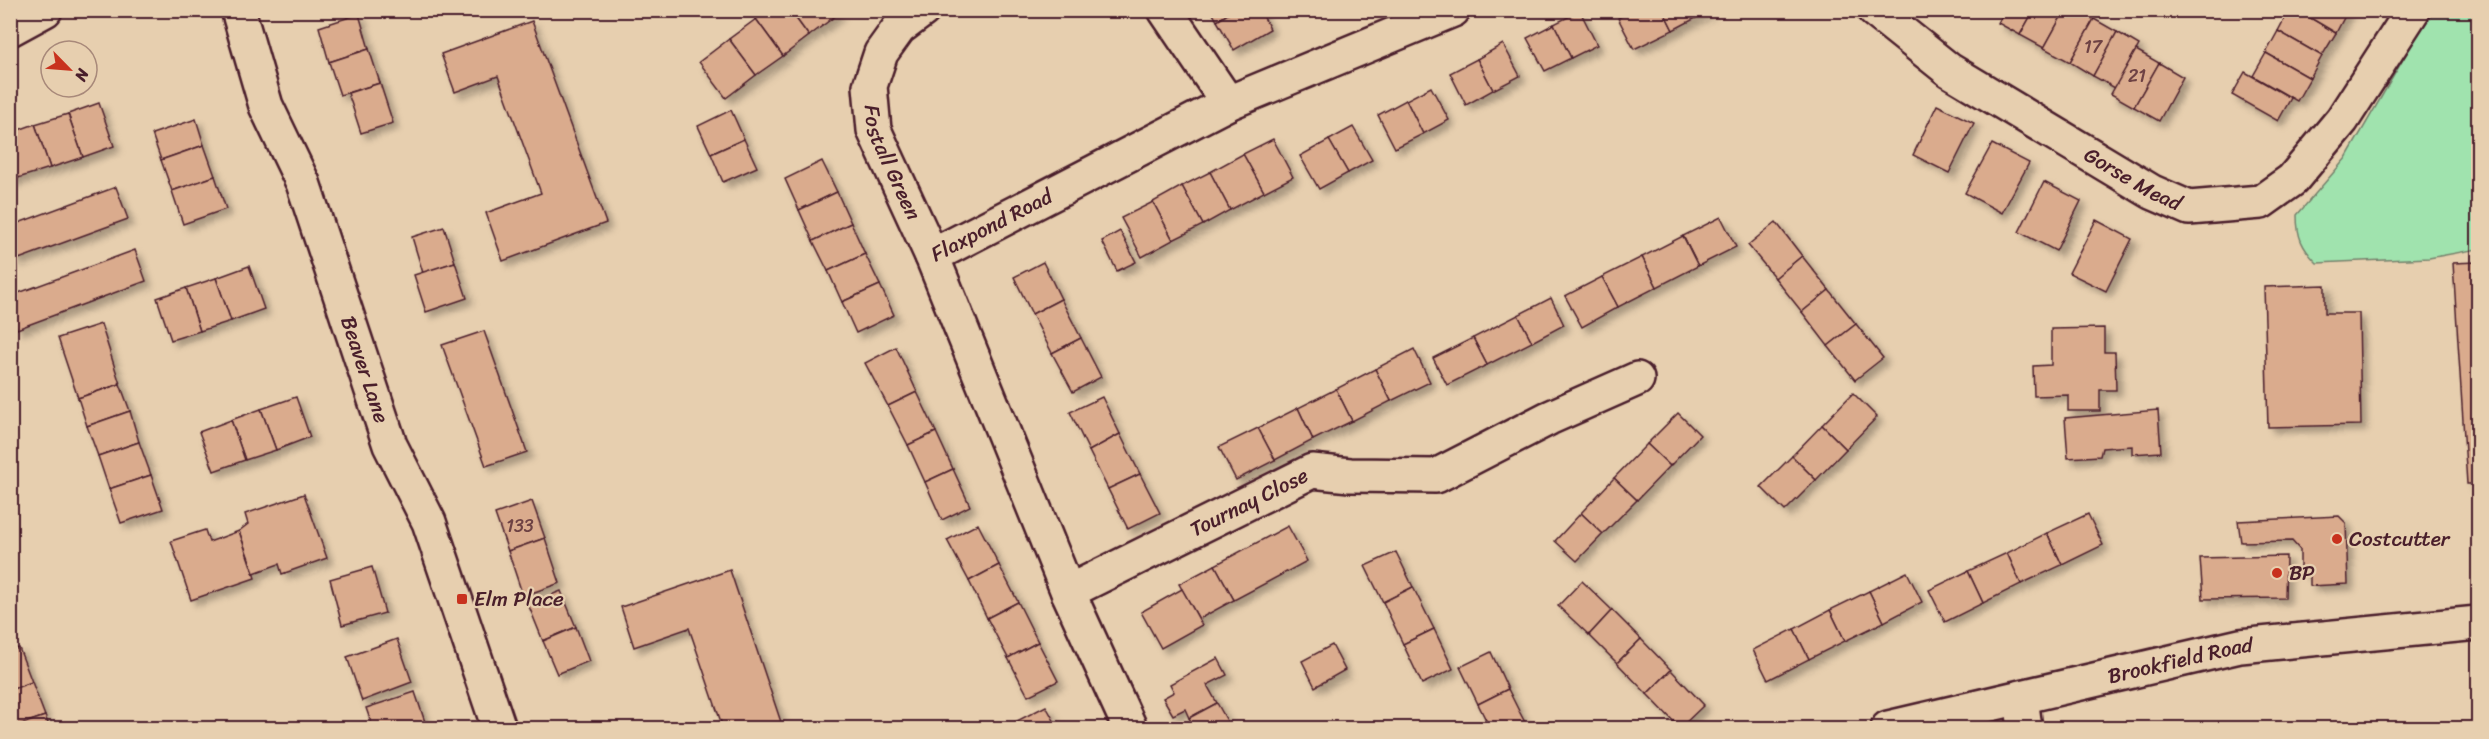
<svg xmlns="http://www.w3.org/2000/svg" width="2489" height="739" font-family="Sriracha,sans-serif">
<defs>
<filter id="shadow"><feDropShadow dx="5.5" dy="5.5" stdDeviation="3" flood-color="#0004"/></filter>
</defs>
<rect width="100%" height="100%" fill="#e7cfaf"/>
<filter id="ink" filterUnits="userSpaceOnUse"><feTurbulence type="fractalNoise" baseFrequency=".0167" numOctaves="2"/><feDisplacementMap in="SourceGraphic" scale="12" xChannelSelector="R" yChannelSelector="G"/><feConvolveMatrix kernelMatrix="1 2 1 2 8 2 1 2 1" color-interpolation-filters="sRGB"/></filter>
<g filter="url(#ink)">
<path fill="#a0e3ae" stroke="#75816c" stroke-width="1.5" d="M2431 11H2478V249L2429 258 2317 263C2302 248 2297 237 2297 215L2346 158Z"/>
<g fill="#daab8d" stroke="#4a1f2b" stroke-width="1.5" filter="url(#shadow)">
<polygon points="768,10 790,10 809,36 783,56 756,19"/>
<polygon points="790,10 836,10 838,14 809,36"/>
<polygon points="1211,10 1234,10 1217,21"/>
<polygon points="1234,10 1260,10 1270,29 1234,50 1217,21"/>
<polygon points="1633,10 1663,10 1673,30 1634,49 1618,18"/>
<polygon points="1663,10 1711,10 1673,30"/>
<polygon points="2005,10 2034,10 2020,35 1998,23"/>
<polygon points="2034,10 2065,10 2044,48 2020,35"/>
<polygon points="2065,10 2079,10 2094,19 2070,62 2044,48"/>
<polygon points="2289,10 2297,10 2336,33 2322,56 2278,31"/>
<polygon points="2297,10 2348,10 2336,33"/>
<polygon points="1580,11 1597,45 1571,58 1554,24"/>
<polygon points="359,14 369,49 329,62 319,27"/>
<polygon points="756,19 783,56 756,75 729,39"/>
<polygon points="2094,19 2117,32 2093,76 2070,62"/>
<polygon points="532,21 606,223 503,261 486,213 541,193 498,76 455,92 441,54"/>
<polygon points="1554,24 1571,58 1545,71 1527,38"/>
<polygon points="2278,31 2322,56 2310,78 2266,53"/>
<polygon points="2117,32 2139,45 2115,88 2093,76"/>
<polygon points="729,39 756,75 726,98 699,62"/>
<polygon points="1503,44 1520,76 1493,90 1477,59"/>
<polygon points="369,49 380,83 340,95 329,62"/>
<polygon points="2136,50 2159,63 2134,107 2111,94"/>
<polygon points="2266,53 2310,78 2297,101 2253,76"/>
<polygon points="1477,59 1493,90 1466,105 1450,73"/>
<polygon points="2159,63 2183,77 2159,121 2134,107"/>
<polygon points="2245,72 2291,98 2278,121 2232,95"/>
<polygon points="380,83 393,123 361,133 348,93"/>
<polygon points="1431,87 1449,120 1423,134 1406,100"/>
<polygon points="1406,100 1423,134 1395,148 1378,115"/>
<polygon points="99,103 114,146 83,157 68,114"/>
<polygon points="1937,105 1974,123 1949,173 1913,155"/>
<polygon points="731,110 744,139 711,154 698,126"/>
<polygon points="68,114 83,157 50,168 35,124"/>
<polygon points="196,119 204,145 161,160 152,134"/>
<polygon points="35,124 50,168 18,178 10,156 10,133"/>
<polygon points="1353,127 1372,160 1348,173 1329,140"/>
<polygon points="744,139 757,167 723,182 711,154"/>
<polygon points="1273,139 1293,177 1264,192 1243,154"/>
<polygon points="1329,140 1348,173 1319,189 1300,156"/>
<polygon points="1992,144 2029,163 2002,213 1965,193"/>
<polygon points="204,145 215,176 172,191 161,160"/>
<polygon points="1243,154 1264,192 1230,210 1210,172"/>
<polygon points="10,156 18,178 10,181"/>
<polygon points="822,161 837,192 799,210 785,179"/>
<polygon points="1210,172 1230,210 1203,225 1182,186"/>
<polygon points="215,176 226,209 183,224 172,191"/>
<polygon points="2044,182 2081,201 2056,251 2019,232"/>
<polygon points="1182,186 1203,225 1173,240 1153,202"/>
<polygon points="116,187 128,219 16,260 10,246 10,226"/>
<polygon points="837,192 851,223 813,241 799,210"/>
<polygon points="1153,202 1173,240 1142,257 1121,218"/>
<polygon points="1721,217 1736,247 1698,266 1683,236"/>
<polygon points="2096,220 2132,239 2106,291 2069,273"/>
<polygon points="1776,222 1802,256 1775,278 1748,245"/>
<polygon points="851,223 865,254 828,271 813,241"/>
<polygon points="444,227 455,262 423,273 412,237"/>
<polygon points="1120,231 1136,262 1117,271 1102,241"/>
<polygon points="1683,236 1698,266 1657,287 1642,257"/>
<polygon points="135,250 146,281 17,329 10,312 10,296"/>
<polygon points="865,254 880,285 842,302 828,271"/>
<polygon points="1802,256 1829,290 1802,312 1775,278"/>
<polygon points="1642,257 1657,287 1618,307 1602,277"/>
<polygon points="455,262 467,298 426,312 414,275"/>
<polygon points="1043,262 1061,299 1032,314 1014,277"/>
<polygon points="2478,262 2478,484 2467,484 2453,263"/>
<polygon points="249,266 264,309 231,321 216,278"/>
<polygon points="1602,277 1618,307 1582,327 1565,296"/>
<polygon points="216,278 231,321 200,331 186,288"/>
<polygon points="880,285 894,315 856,333 842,302"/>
<polygon points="2325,285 2325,313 2359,313 2361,425 2268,427 2264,287"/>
<polygon points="186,288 200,331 171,340 157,298"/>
<polygon points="1829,290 1856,324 1828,346 1802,312"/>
<polygon points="1551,298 1564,325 1532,342 1518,315"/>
<polygon points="1061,299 1081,338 1052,353 1032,314"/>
<polygon points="1518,315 1532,342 1487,365 1473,338"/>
<polygon points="101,324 120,384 78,398 58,338"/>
<polygon points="1856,324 1883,358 1855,380 1828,346"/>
<polygon points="2104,328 2104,352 2115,352 2116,390 2100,390 2100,411 2068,411 2068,395 2034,396 2033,366 2051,365 2051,329"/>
<polygon points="484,331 527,452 486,466 442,345"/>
<polygon points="1081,338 1101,377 1073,392 1052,353"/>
<polygon points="1473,338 1487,365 1447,385 1433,358"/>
<polygon points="896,347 917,392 888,406 865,363"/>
<polygon points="1414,349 1430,382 1391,401 1375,369"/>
<polygon points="1375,369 1391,401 1352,421 1336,389"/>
<polygon points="120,384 130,411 87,426 78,398"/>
<polygon points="1336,389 1352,421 1313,440 1298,408"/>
<polygon points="917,392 936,432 908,445 888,406"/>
<polygon points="1853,393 1877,417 1846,449 1822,425"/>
<polygon points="296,397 310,437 276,450 261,409"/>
<polygon points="1102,397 1120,434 1089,451 1070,412"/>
<polygon points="1298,408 1313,440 1275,460 1258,428"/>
<polygon points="261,409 276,450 245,460 231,420"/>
<polygon points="2158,410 2161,452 2132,454 2132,446 2102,448 2100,456 2068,458 2065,418"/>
<polygon points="130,411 139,442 98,456 87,426"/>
<polygon points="1678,413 1700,435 1670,466 1647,444"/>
<polygon points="231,420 245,460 214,471 199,432"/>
<polygon points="1822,425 1846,449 1816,480 1792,456"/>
<polygon points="1258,428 1275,460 1236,480 1219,447"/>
<polygon points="936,432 953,469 925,482 908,445"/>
<polygon points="1120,434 1140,474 1108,489 1089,451"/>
<polygon points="139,442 151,475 109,489 98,456"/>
<polygon points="1647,444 1670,466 1637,500 1614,478"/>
<polygon points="1792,456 1816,480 1785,511 1761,487"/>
<polygon points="953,469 970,506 942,520 925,482"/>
<polygon points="1140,474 1160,513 1128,529 1108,489"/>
<polygon points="151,475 163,509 121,523 109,489"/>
<polygon points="1614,478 1637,500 1603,534 1581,513"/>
<polygon points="304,494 327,558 282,574 279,564 254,573 239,531 248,524 245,514"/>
<polygon points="532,501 545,538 508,551 495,514"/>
<polygon points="1581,513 1603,534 1577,561 1555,541"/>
<polygon points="2088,514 2103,545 2062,565 2047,533"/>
<polygon points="2339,516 2346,523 2348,584 2310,586 2310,576 2300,569 2300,550 2292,541 2241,542 2238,521"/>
<polygon points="978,524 999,565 969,581 947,540"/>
<polygon points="1288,526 1307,561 1234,600 1215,565"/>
<polygon points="205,530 209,542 239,531 255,578 191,600 171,541"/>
<polygon points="2047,533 2062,565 2021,584 2007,553"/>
<polygon points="545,538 560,583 523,596 508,551"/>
<polygon points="1396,552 1413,587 1383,602 1365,566"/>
<polygon points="2007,553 2021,584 1983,603 1968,571"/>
<polygon points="2286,556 2285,598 2203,599 2200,558"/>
<polygon points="999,565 1018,602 987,618 969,581"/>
<polygon points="1215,565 1234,600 1199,619 1179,584"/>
<polygon points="372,567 385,613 342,625 330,579"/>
<polygon points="730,570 783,728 723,728 689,628 634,647 621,607"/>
<polygon points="1968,571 1983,603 1945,622 1929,590"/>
<polygon points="1907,572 1922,602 1884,622 1869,591"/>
<polygon points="1582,581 1612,610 1589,635 1558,606"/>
<polygon points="1413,587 1434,629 1403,644 1383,602"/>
<polygon points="1182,589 1202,625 1161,648 1141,612"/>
<polygon points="561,591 576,627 543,641 528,604"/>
<polygon points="1869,591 1884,622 1845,641 1830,610"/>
<polygon points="1018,602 1038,642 1008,658 987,618"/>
<polygon points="1612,610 1641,639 1617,663 1589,635"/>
<polygon points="1830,610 1845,641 1809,659 1794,629"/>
<polygon points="576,627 589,661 557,674 543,641"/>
<polygon points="1434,629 1453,669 1422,684 1403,644"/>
<polygon points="1794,629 1809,659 1768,680 1753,650"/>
<polygon points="397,639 412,682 362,701 347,657"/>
<polygon points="1641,639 1671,670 1647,694 1617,663"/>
<polygon points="1038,642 1058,681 1028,696 1008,658"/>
<polygon points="1332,645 1345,670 1315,687 1302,661"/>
<polygon points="19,648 32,682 10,690 10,651"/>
<polygon points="1491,652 1508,689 1478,704 1460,667"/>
<polygon points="1218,658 1227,675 1207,685 1217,703 1189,718 1185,709 1173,715 1163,698 1174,692 1170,684"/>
<polygon points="1671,670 1704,705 1680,728 1647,694"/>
<polygon points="32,682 45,716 10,728 10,690"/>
<polygon points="1508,689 1519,711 1528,728 1490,728 1478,704"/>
<polygon points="415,692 427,728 373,728 366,708"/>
<polygon points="1217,703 1231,728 1195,728 1189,718"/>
<polygon points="1046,706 1058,728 1018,728 1015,722"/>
<polygon points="45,716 50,728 11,728"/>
</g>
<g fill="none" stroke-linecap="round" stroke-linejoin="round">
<g stroke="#4a1f2b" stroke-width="38">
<g id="street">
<path id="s1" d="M238 10 266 106 303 183 390 445 429 522 499 728"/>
<path id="s2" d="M923 10 899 28 881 53 870 86 874 130 932 256"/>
<polyline points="1165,10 1228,103"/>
<path id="s3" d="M1874 10 1949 70 2152 192 2189 208 2261 202 2292 180 2342 120 2413 10"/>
<polyline points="10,29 45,10"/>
<path id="s4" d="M1068 592 1312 471 1350 475 1436 476 1549 418 1637 379"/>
<polyline points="2021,698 2025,728"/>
<path id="s5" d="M1130 728 1068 592 932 256 1228 103 1453 10"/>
</g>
</g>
<g stroke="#4a1f2b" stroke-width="38">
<g id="secondary">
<path id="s6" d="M1888 728 2240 646 2478 623"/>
</g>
</g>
<use href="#street" stroke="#e7cfaf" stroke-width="33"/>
<use href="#secondary" stroke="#e7cfaf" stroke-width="33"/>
</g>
</g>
<g fill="#c8321e" stroke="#e7cfaf" stroke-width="2">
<circle cx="2337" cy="539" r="6"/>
<circle cx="2277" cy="573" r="6"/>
<rect x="456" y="593" width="12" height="12" rx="3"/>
</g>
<g text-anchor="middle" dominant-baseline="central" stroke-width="4.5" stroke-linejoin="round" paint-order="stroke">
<g font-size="18" fill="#6e4244">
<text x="2093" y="47">17</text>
<text x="2137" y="76">21</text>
<text x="520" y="526">133</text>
</g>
<g font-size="21" fill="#4a1f2b" stroke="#e7cfaf">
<text stroke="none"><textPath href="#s2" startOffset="176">Fostall Green</textPath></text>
<text stroke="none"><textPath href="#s3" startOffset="310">Gorse Mead</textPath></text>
<text stroke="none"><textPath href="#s5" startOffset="579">Flaxpond Road</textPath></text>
<text stroke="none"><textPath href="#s1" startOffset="382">Beaver Lane</textPath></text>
<text stroke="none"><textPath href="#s4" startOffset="202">Tournay Close</textPath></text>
<text stroke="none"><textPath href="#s6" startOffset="300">Brookfield Road</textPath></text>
</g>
<g font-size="21" fill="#4a1f2b" stroke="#e7cfaf" text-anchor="start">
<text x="2349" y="539">Costcutter</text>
<text x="2289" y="573">BP</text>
<text x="474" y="599">Elm Place</text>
</g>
</g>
<rect width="2489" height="739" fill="none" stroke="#e7cfaf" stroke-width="36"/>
<rect x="18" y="18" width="2453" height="703" fill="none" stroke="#4a1f2b" stroke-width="2" filter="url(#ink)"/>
<g transform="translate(69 69) rotate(115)"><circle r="28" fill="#e7cfaf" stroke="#a8897a" stroke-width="1.5"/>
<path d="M0-4.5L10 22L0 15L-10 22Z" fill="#c8321e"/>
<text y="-9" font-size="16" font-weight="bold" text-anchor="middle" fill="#4a1f2b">N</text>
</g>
</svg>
